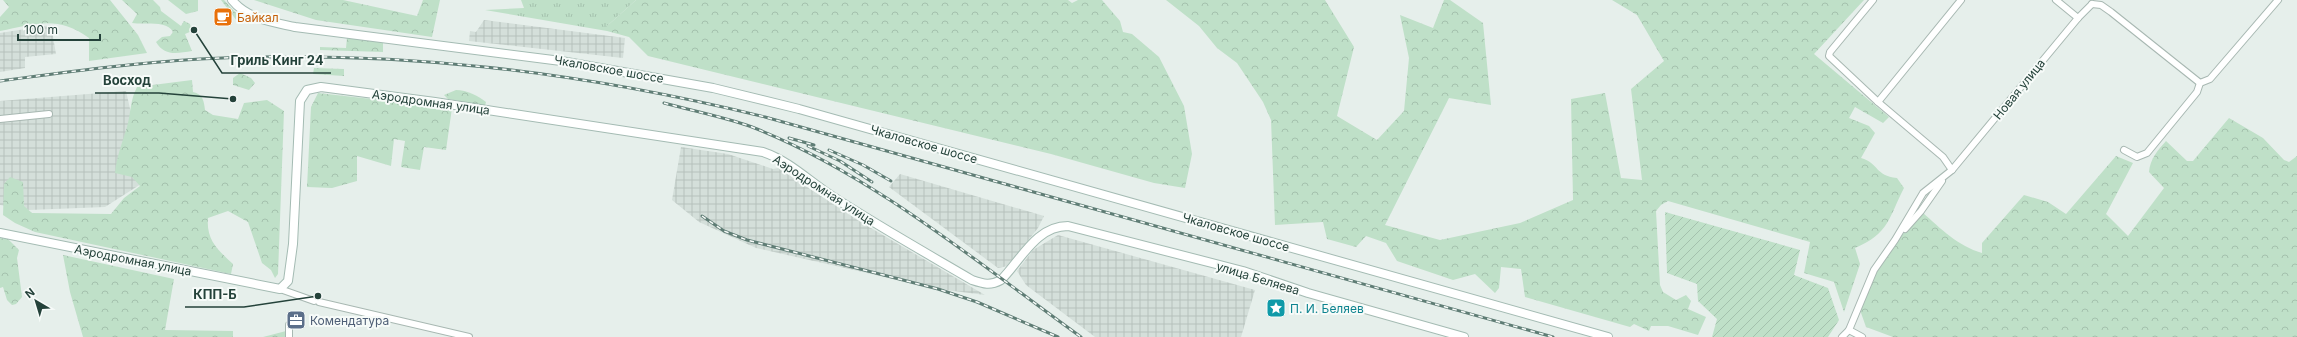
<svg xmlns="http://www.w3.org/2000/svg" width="2297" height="337" font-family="Inter,sans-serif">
<defs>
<pattern id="industrial-grid" width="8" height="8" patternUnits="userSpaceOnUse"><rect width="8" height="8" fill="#d4dfda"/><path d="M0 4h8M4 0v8" fill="none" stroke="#b6c1bc"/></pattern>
<pattern id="grass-tufts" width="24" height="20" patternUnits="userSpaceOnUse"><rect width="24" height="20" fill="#bfe0c8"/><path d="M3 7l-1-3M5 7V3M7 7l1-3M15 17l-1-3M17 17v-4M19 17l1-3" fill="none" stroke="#a4c1ad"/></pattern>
<pattern id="forest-crowns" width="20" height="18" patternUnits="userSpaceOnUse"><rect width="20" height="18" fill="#bfe0c8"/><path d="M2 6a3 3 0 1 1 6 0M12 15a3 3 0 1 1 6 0" fill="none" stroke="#a4c1ad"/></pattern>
<pattern id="garden-furrows" width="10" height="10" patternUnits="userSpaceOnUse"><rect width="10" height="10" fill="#bfe0c8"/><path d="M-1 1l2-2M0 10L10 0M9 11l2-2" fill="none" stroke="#a4c1ad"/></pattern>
</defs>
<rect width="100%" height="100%" fill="#e6efeb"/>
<g fill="url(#industrial-grid)">
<polygon points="484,20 625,38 623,58 469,41 470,31 476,32"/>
<polygon points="51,25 56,54 25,57 25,68 0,72 0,33"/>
<polygon points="126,91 133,122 141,184 105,207 29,210 0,205 0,101"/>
<polygon points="681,147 728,154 773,169 778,168 859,221 985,295 938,289 756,248 699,222 672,200"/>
<polygon points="900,174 1044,216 1038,228 1008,266 998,268 889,187"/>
<polygon points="1058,235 1255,290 1241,337 1095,337 1026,285 1017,271 1033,250"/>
</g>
<polygon fill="url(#grass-tufts)" points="521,0 636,0 607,26 607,31 485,10 524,8"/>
<g fill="url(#forest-crowns)">
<path d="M3 0H110L138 35 147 53 89 61V38C58 15 35 24 0 31V17L9 7Z"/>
<path d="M122 0H153L160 7 161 11 181 26 184 21 190 24 192 31 185 34 192 51C178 53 165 57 156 42L162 37 170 36 173 32C167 20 144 25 132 23L137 14Z"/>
<polygon points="168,0 198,0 198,11 186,14"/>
<polygon points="221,0 224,0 235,12 252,24 237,21"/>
<polygon points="254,0 343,0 417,16 423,0 440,0 432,37 316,20"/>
<polygon points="636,0 1068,0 1072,3 1078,0 1102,0 1120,21 1123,32 1132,34 1159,57 1184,106 1192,154 1185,188 1154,183 1051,154 648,56 629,37 607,31 607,26"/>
<path d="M1166 0H1325L1354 47 1337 116 1377 140 1404 111 1409 58 1400 15 1433 28 1444 0H1450L1483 23 1491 105 1449 98 1385 225 1440 240 1520 223 1573 200 1571 99 1605 93 1621 178 1642 180 1631 89 1664 61 1637 15 1612 0H1864L1814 54 1889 117 1883 123 1855 107 1849 118 1869 126 1875 133 1861 158C1879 163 1875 176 1897 178L1904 188C1889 217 1889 234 1855 248L1860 264 1844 312 1834 282 1804 273 1810 242 1668 201 1661 205 1656 211 1660 285 1663 292 1676 300 1686 295 1691 301 1688 309 1706 317 1698 335 1668 326H1651L1649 331 1634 324 1630 327 1525 297 1521 269 1501 267 1499 288 1495 293 1475 274 1453 280 1397 261 1386 243 1366 236 1356 247 1327 239 1323 222 1275 225 1271 120 1263 102 1237 63 1217 48 1199 26Z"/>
<polygon points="347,38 383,42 383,52 320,50 320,47 346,48"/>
<polygon points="314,68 344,69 344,76 313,74"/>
<polygon points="240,73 251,78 255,83 249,90 233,85 233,78"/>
<path d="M192 80 193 92C203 94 204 101 205 110L213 115 238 119 244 103 267 100 284 111 278 274 275 278 271 270 262 263 248 222 228 211 208 218C206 240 218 250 233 264L231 274 35 232 15 223 3 215 4 184 10 177 23 182 24 206 32 213 111 214 124 198 140 186 132 177 115 173C117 155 122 144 127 127 131 113 130 100 137 87Z"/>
<path d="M456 90C467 90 478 96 486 102L485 106 448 99 444 95Z"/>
<polygon points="318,93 452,108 446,150 424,147 420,170 401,167 405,141 394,139 391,166 357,156 357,181 332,188 307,187 311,107"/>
<path d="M2229 118 2263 138 2284 160 2289 162 2297 156V337H1893L1866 327 1860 310 1875 272 1902 235 1922 212C1941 229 1958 246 1982 253V243L2024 195 2048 202 2066 214 2116 156 2133 163 2106 214 2128 236 2164 188 2149 172C2150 159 2158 150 2166 141L2187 161H2193Z"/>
<polygon points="0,238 8,239 19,250 17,258 22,297 16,304 12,305 7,300 3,287 0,288"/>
<polygon points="63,255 174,279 165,330 233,331 233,337 83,337 70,292"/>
<polygon points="286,331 286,337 263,337"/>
</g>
<polygon fill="url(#garden-furrows)" points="1665,212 1800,250 1794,275 1828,288 1839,320 1828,337 1712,337 1717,319 1698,301 1697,284 1667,273"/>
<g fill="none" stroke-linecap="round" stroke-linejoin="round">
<g stroke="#a8b8b2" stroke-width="8">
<g id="street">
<polyline points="1873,0 1830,52 1829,56 1878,102 1943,157 1952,170"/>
<polyline points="2056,0 2078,18"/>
<polyline points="2092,4 2101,5 2111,12 2200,83"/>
<polyline points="2200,83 2210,79 2278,0"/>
<polyline points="1878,102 1961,0"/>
<polyline points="0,119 49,114"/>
<polyline points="2124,150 2137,157 2147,153 2197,92 2200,83"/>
<polyline points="1905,229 1921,211 1942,181"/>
<polyline points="280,289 314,301"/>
<polyline points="319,302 469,337"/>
<polyline points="1849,330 1862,337"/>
<polyline points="289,337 289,325"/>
<polyline points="1842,337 1849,330 1874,270 1895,240 1923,193 1952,170 2078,18 2092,4"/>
</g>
</g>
<g stroke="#a4bbb3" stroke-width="10">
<g id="secondary">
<path d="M232 0C247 19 273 22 295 27L561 61 713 88 799 109 1608 337"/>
<path d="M0 233 280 289 288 281 293 244 300 101 307 90 321 87 435 102 763 152C790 161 811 183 835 198 880 227 926 253 972 280 984 284 990 286 1001 280 1021 260 1036 226 1068 226L1243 271 1308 293 1464 337"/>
</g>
</g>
<use href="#street" stroke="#fff" stroke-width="6"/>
<use href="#secondary" stroke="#fff" stroke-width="8"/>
<g stroke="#5f7d75" stroke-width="3">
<g id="rail">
<path d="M0 81C67 72 133 63 200 59 395 49 577 71 765 117L1553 337"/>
<path d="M664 103C693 111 724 117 752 127 870 173 978 263 1081 337"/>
<polyline points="789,138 814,145"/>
<polyline points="808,146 840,161 872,182"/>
<polyline points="829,150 863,165 891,181"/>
<polyline points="702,216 724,231 747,240 938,289 977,302 1058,337"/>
</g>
</g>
<use href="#rail" stroke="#f7fbf9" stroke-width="1.5" stroke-dasharray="4.5" stroke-linecap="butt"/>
</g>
<defs>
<g id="cafe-square" transform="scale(1)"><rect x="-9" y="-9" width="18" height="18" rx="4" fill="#e8710a" stroke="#f7fbf9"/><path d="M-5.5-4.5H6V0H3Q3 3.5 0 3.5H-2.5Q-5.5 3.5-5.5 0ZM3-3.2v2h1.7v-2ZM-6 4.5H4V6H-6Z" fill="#fff"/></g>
<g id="sight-square" transform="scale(1)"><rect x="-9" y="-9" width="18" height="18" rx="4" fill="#0f9aa8" stroke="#f7fbf9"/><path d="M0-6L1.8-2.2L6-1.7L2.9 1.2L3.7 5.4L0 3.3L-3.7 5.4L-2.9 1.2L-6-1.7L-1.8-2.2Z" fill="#fff"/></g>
<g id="office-square" transform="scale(1)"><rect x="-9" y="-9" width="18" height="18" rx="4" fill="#5c6f8a" stroke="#f7fbf9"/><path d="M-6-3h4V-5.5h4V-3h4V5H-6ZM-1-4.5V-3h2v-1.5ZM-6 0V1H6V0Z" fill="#fff"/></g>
</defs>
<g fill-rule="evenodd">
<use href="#cafe-square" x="223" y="17"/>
<use href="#sight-square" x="1276" y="308"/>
<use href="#office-square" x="296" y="320"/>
</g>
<g text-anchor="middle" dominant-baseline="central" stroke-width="4" stroke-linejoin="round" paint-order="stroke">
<g font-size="12" fill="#c56008" stroke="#f7fbf9" text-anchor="start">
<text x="237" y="17">Байкал</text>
</g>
<g font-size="12" fill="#24423a" stroke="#f7fbf9">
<text transform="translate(609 69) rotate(10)">Чкаловское шоссе</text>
<text transform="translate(2019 89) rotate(-51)">Новая улица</text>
<text transform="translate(431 102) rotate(8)">Аэродромная улица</text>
<text transform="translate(924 144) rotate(16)">Чкаловское шоссе</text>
<text transform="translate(824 190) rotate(33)">Аэродромная улица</text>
<text transform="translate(1236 232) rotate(16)">Чкаловское шоссе</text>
<text transform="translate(133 260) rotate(11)">Аэродромная улица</text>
<text transform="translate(1258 278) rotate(17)">улица Беляева</text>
</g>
<g font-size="12" fill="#0d838f" stroke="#f7fbf9" text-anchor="start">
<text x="1290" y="308">П. И. Беляев</text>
</g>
<g font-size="12" fill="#4e5e75" stroke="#f7fbf9" text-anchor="start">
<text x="310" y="320">Комендатура</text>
</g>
</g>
<path fill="none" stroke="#24423a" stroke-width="1.5" d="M194 30L222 73H331M233 99L159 93H95M318 296L244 307H185"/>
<g fill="#24423a" stroke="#f7fbf9" stroke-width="1.5">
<circle cx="194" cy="30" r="4"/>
<circle cx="233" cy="99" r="4"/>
<circle cx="318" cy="296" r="4"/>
</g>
<g font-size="13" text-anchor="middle" font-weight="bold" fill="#24423a" stroke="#f7fbf9" stroke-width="4" stroke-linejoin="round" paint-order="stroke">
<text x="277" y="65">Гриль Кинг 24</text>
<text x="127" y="85">Восход</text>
<text x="215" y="299">КПП-Б</text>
</g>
<g transform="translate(36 301) rotate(322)" stroke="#f7fbf9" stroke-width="3" paint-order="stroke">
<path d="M0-3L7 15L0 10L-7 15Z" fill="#24423a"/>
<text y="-6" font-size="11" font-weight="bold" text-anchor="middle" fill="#24423a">N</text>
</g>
<path d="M18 34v6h82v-6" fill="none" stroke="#24423a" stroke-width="2"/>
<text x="24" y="34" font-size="12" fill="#24423a" stroke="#f7fbf9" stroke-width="3" paint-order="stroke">100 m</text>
</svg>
